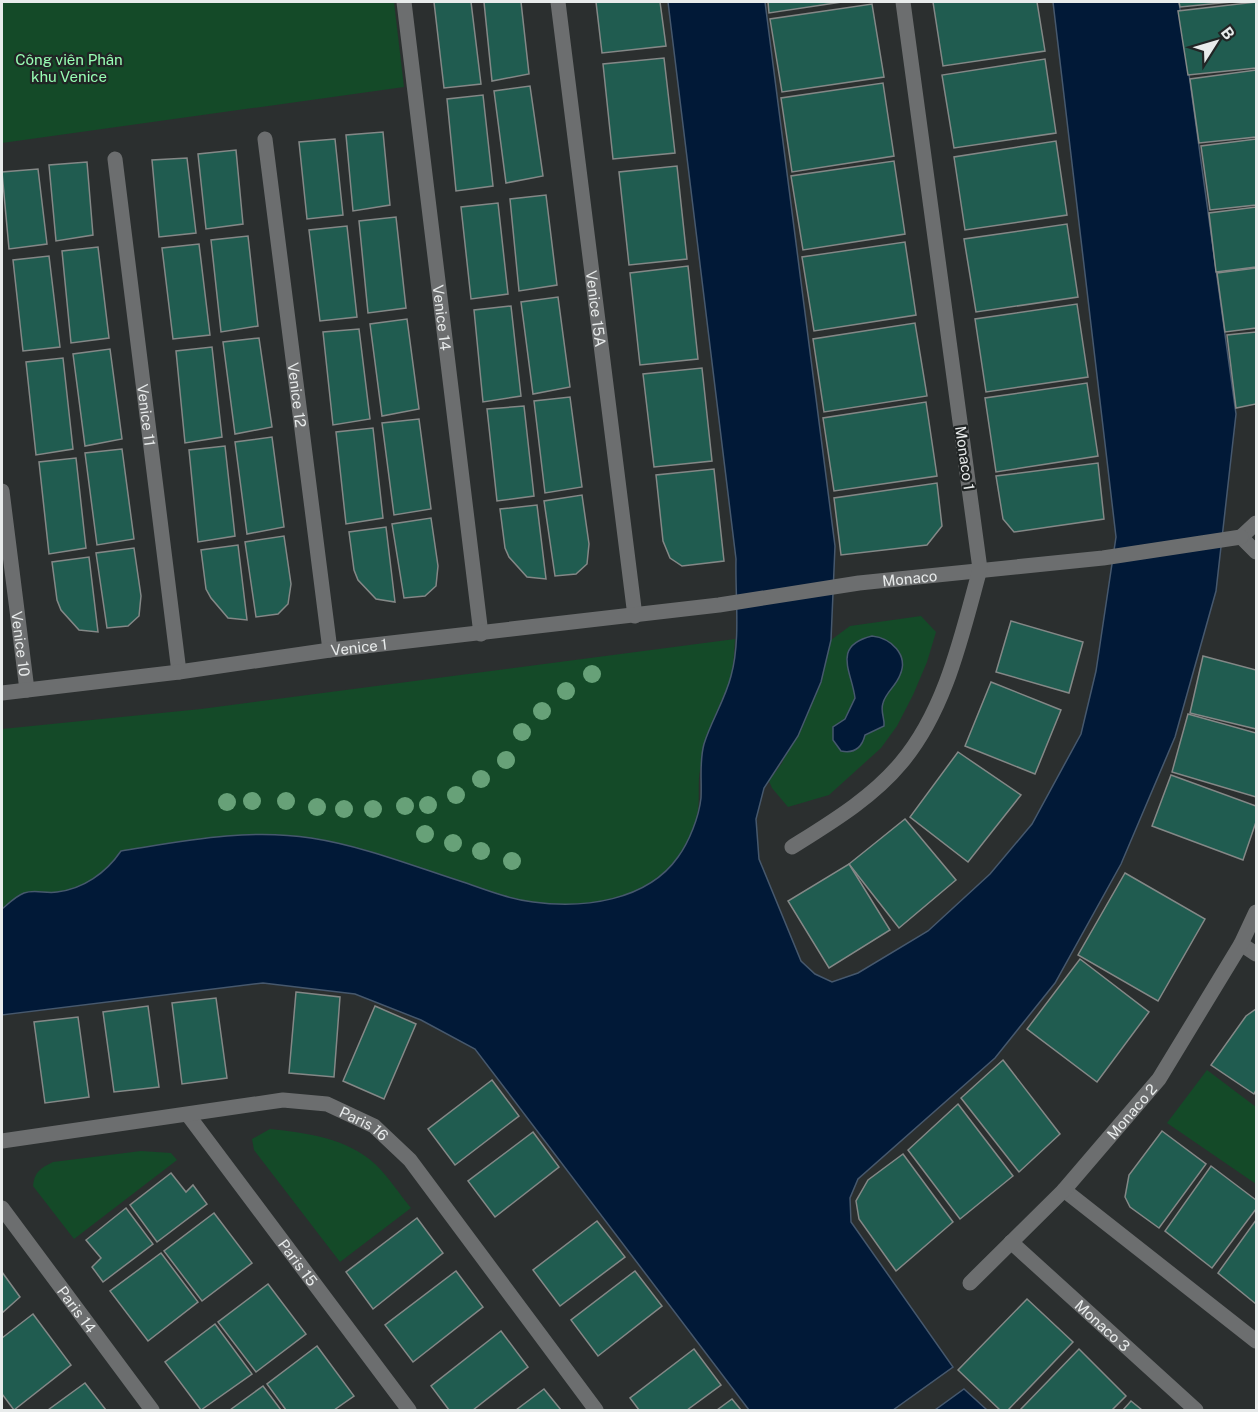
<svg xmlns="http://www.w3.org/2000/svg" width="1258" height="1412" font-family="'Public Sans',sans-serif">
<rect width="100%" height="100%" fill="#2b2f2f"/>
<g fill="#144a28">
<polygon points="2,2 394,2 404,87 2,143"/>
<polygon points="921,616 936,632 927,662 913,695 897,726 881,748 829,795 788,807 772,788 769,781 782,763 821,682 831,640 850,626"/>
<path d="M735 639C734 651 734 664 731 675 729 687 722 698 718 709 710 728 703 750 700 770 697 787 701 802 696 820 675 893 602 911 534 902 510 899 487 890 464 882 414 866 364 846 311 838 247 828 185 841 122 851 106 873 84 889 57 892 46 894 35 889 24 893 16 896 8 904 2 909V729L201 709Z"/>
<polygon points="1207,1070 1256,1107 1256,1184 1167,1123"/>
<path d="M270 1129C307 1133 347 1138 375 1164 389 1177 399 1194 411 1208L340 1262 254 1150 252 1139Z"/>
<path d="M141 1151 171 1153 177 1160 74 1239 33 1186C34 1172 41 1168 53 1162Z"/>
</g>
<g fill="#011937" stroke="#46586d" stroke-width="1.5">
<path d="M668 2H765L835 546 831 640 821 682 798 736 764 788 756 819 759 859 801 961 815 974 832 982 858 973 928 931 990 874 1032 824 1081 734 1096 671 1116 537 1053 2H1179L1236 414 1216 591 1175 737 1121 864 1055 983 995 1058 858 1179 850 1198 851 1222 953 1367 893 1410H749L475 1049 421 1020 355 994 263 983 2 1015V909C8 904 16 896 24 893 35 889 46 894 57 892 83 889 106 873 121 851 184 841 247 828 311 838 363 846 413 866 463 882 486 890 509 899 533 902 583 909 647 901 678 857 689 842 699 817 701 798 702 780 699 762 704 744 711 721 725 700 731 676 741 640 735 596 736 559Z"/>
<path d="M872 636C891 638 909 655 900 675 896 686 886 692 883 703 880 712 885 718 884 726L865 735C862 747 855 754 841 751L833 740V727L845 719 855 698C852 672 831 646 872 636Z"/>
<polygon points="964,1389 987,1410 935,1410"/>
</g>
<g fill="#205c50" stroke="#848887" stroke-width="1.5">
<polygon points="434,2 471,2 481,84 444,88"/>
<polygon points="484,2 521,2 529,74 492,81"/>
<polygon points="596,2 660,2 666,46 602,53"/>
<polygon points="768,2 842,2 769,13"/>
<polygon points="933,2 1037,2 1045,51 943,66"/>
<polygon points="1179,2 1232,2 1180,7"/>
<polygon points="1256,2 1256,68 1188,75 1178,11"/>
<polygon points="872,4 884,77 782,92 770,19"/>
<polygon points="664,58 675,153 613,159 603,64"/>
<polygon points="1045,59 1056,133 954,148 942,75"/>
<polygon points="1256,70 1256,137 1199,143 1190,79"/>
<polygon points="883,83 894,156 792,172 781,98"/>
<polygon points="530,86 543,176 506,183 494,91"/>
<polygon points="483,95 493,186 456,191 447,99"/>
<polygon points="383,132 390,205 353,211 346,135"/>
<polygon points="335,139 343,215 307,219 299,142"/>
<polygon points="1256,139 1256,205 1210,210 1201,146"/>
<polygon points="1056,141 1067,215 965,230 954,157"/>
<polygon points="236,150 243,224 206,229 198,154"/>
<polygon points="187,158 196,233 159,237 152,160"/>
<polygon points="894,161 905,234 803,250 791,176"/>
<polygon points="87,162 93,235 56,241 49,165"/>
<polygon points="677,166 687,259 629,265 619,172"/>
<polygon points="38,169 47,244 9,249 2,172"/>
<polygon points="546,195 557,285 519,291 510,199"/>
<polygon points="498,203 508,294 471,299 461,207"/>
<polygon points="1256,207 1256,267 1216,272 1209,213"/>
<polygon points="396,217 406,308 368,313 359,221"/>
<polygon points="1067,224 1078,297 976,312 964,239"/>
<polygon points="347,226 357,317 320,321 309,230"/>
<polygon points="248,236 258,326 221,332 211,240"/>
<polygon points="905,242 916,315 814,331 802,257"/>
<polygon points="199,244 210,335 173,339 162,248"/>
<polygon points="98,247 109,338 71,343 62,251"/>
<polygon points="49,256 60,347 23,351 13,260"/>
<polygon points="688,266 698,359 640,365 630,273"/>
<polygon points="1256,268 1256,328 1225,332 1217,273"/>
<polygon points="558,297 570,387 533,394 521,302"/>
<polygon points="1077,304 1088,377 986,392 975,319"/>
<polygon points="511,306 521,396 483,402 474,310"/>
<polygon points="407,319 419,409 382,416 370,324"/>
<polygon points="915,323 927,396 824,412 813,339"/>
<polygon points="359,329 370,419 333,425 323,332"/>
<polygon points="1256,332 1256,404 1236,408 1227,335"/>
<polygon points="259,338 272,427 235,434 223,342"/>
<polygon points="212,347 222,437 185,443 176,351"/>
<polygon points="110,349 122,439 85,446 73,354"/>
<polygon points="63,358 73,449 36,455 26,362"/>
<polygon points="702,368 712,461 654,467 643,374"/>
<polygon points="1087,383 1098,456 996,472 985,398"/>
<polygon points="570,397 582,487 545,493 534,401"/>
<polygon points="926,402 937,476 834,491 823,418"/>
<polygon points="524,406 534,496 497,501 487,409"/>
<polygon points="419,419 431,509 394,515 382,423"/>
<polygon points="373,428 383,518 346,524 336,432"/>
<polygon points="272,437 284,527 247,534 235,442"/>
<polygon points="225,446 235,536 198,542 189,450"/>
<polygon points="122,449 134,539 97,545 85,453"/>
<polygon points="76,458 86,548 49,554 39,462"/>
<polygon points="1098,463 1104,519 1014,532 1003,519 996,476"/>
<polygon points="714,469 724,561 682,566 670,558 663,541 656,475"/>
<polygon points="937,483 942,526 927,545 841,555 834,498"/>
<polygon points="582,495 589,544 587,564 576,574 555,576 544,501"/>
<polygon points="537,505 546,579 527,577 509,557 505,548 500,509"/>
<polygon points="431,518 438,566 436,586 425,596 404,598 392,524"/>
<polygon points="386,527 395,602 376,599 358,580 354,570 349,532"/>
<polygon points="284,536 291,584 288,604 278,614 256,617 245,542"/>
<polygon points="238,545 247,620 228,618 211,598 206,589 201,550"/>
<polygon points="134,548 141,596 139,616 128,626 107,628 96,553"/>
<polygon points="89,557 98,632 79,630 61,610 57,600 52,562"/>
<polygon points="1011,621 1083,642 1069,693 996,672"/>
<polygon points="1203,656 1256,670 1256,729 1190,713"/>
<polygon points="991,682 1061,710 1035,774 965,746"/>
<polygon points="1188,714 1256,733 1256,797 1172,772"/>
<polygon points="958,752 1021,795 968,862 910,817"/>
<polygon points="1171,775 1256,806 1256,822 1243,860 1152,826"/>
<polygon points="905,819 956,880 899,928 849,864"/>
<polygon points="849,864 890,930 829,968 788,901"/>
<polygon points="1125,873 1205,919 1158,1001 1078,955"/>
<polygon points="1080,959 1149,1012 1097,1082 1027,1029"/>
<polygon points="296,992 340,997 334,1077 289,1073"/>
<polygon points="216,998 227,1078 182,1084 172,1003"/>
<polygon points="148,1006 159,1087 114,1092 103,1012"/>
<polygon points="375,1006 416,1024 384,1099 343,1081"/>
<polygon points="1256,1009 1256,1090 1254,1094 1211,1065 1246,1016"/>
<polygon points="78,1017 89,1097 45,1103 34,1022"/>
<polygon points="1003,1060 1060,1134 1019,1172 961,1098"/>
<polygon points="492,1080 519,1116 455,1165 428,1129"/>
<polygon points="958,1104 1013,1176 960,1219 908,1150"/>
<polygon points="1162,1131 1206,1164 1159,1228 1130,1207 1125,1197 1129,1175"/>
<polygon points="533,1132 559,1167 495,1217 468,1181"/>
<polygon points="903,1154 953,1222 896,1271 859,1219 856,1201 868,1180"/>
<polygon points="1211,1166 1256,1200 1256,1209 1212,1268 1165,1231"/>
<polygon points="171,1173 186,1192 193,1185 207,1204 157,1242 130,1205"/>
<polygon points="126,1208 153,1244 103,1282 92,1267 101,1258 86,1240"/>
<polygon points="214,1213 252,1263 202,1301 164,1251"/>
<polygon points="417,1218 443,1253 373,1309 346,1272"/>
<polygon points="1256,1220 1256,1304 1218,1273"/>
<polygon points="597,1221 625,1257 560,1306 533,1270"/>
<polygon points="161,1253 198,1302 148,1341 110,1291"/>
<polygon points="456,1271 483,1307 413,1362 385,1325"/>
<polygon points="635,1271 662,1306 598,1356 571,1320"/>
<polygon points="2,1272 20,1297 2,1313"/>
<polygon points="268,1284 306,1334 256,1372 218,1322"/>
<polygon points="1027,1299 1073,1342 1008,1410 1000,1410 958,1370"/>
<polygon points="33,1314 71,1365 14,1410 2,1394 2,1338"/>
<polygon points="215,1324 252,1374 201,1410 165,1362"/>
<polygon points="501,1331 528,1367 473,1410 449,1410 431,1386"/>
<polygon points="317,1346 354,1396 334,1410 286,1410 267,1384"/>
<polygon points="694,1349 721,1385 687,1410 639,1410 630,1398"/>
<polygon points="1079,1349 1126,1396 1112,1410 1020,1410"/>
<polygon points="85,1383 106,1410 48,1410"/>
<polygon points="263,1386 281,1410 230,1410"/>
<polygon points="544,1389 561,1410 516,1410"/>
<polygon points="732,1399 741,1410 717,1410"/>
<polygon points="1131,1401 1142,1410 1123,1410"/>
</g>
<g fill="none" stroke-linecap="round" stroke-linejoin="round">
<g stroke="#6c6e6f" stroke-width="15">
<path id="s1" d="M404 2 481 634"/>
<path id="s2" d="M558 2 635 616"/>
<path id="s3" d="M265 139 330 650"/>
<path id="s4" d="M115 159 179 672"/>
<path id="s5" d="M2 491 27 690"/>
<polyline points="1241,537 1256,552"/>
<polyline points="1241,537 1256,523"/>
<path id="s6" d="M2 693 179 672 330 650 719 605 859 583 1103 558 1241 537"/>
<path d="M792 847C830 823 872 798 901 763 946 710 962 634 980 569L903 2"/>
<polyline points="1241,944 1256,954"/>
<path id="s7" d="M188 1115 409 1410"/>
<path id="s8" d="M2 1141 283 1100 327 1104 374 1126 410 1160 596 1410"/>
<polyline points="1064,1190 1256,1341"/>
<path id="s9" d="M2 1208 152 1410"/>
<path id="s10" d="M1011 1242 1196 1410"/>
<path id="s11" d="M970 1283 1064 1190 1159 1079 1241 944 1256 912"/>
</g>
</g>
<g fill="#67a178">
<circle cx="592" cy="674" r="9"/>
<circle cx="566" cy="691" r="9"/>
<circle cx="542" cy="711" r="9"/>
<circle cx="522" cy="732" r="9"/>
<circle cx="506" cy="760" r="9"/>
<circle cx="481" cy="779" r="9"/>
<circle cx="456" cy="795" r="9"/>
<circle cx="252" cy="801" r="9"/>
<circle cx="286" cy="801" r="9"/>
<circle cx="227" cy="802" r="9"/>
<circle cx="428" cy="805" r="9"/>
<circle cx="405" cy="806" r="9"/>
<circle cx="317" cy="807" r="9"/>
<circle cx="344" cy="809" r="9"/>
<circle cx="373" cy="809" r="9"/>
<circle cx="425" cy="834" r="9"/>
<circle cx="453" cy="843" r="9"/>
<circle cx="481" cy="851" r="9"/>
<circle cx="512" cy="861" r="9"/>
</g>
<g text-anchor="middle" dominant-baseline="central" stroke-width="4.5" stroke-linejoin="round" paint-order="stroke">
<g font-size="15" fill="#98feb4" stroke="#212525">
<text x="69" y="59">Công viên Phân<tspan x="69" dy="17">khu Venice</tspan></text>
</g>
<g font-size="15" fill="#e8ebeb" stroke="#212525">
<text stroke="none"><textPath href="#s2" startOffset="309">Venice 15A</textPath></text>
<text stroke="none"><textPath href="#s1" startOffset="318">Venice 14</textPath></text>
<text stroke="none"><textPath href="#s3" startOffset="258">Venice 12</textPath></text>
<text stroke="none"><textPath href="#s4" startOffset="258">Venice 11</textPath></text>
<text transform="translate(965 458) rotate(82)">Monaco 1</text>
<text stroke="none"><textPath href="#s6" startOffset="915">Monaco</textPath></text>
<text stroke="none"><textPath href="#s5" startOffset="154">Venice 10</textPath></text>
<text stroke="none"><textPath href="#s6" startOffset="360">Venice 1</textPath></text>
<text stroke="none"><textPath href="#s11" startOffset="236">Monaco 2</textPath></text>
<text stroke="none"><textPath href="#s8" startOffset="370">Paris 16</textPath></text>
<text stroke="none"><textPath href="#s7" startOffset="184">Paris 15</textPath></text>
<text stroke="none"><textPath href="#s9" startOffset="126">Paris 14</textPath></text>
<text stroke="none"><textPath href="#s10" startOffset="124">Monaco 3</textPath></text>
</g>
</g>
<rect width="1258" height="1412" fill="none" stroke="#e8ebeb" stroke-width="6"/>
<g transform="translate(1216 42) rotate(53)" stroke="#212525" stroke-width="4.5" paint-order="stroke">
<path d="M0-4.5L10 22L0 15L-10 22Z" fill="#e8ebeb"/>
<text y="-9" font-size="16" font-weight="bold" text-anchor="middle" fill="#e8ebeb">B</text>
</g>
</svg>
